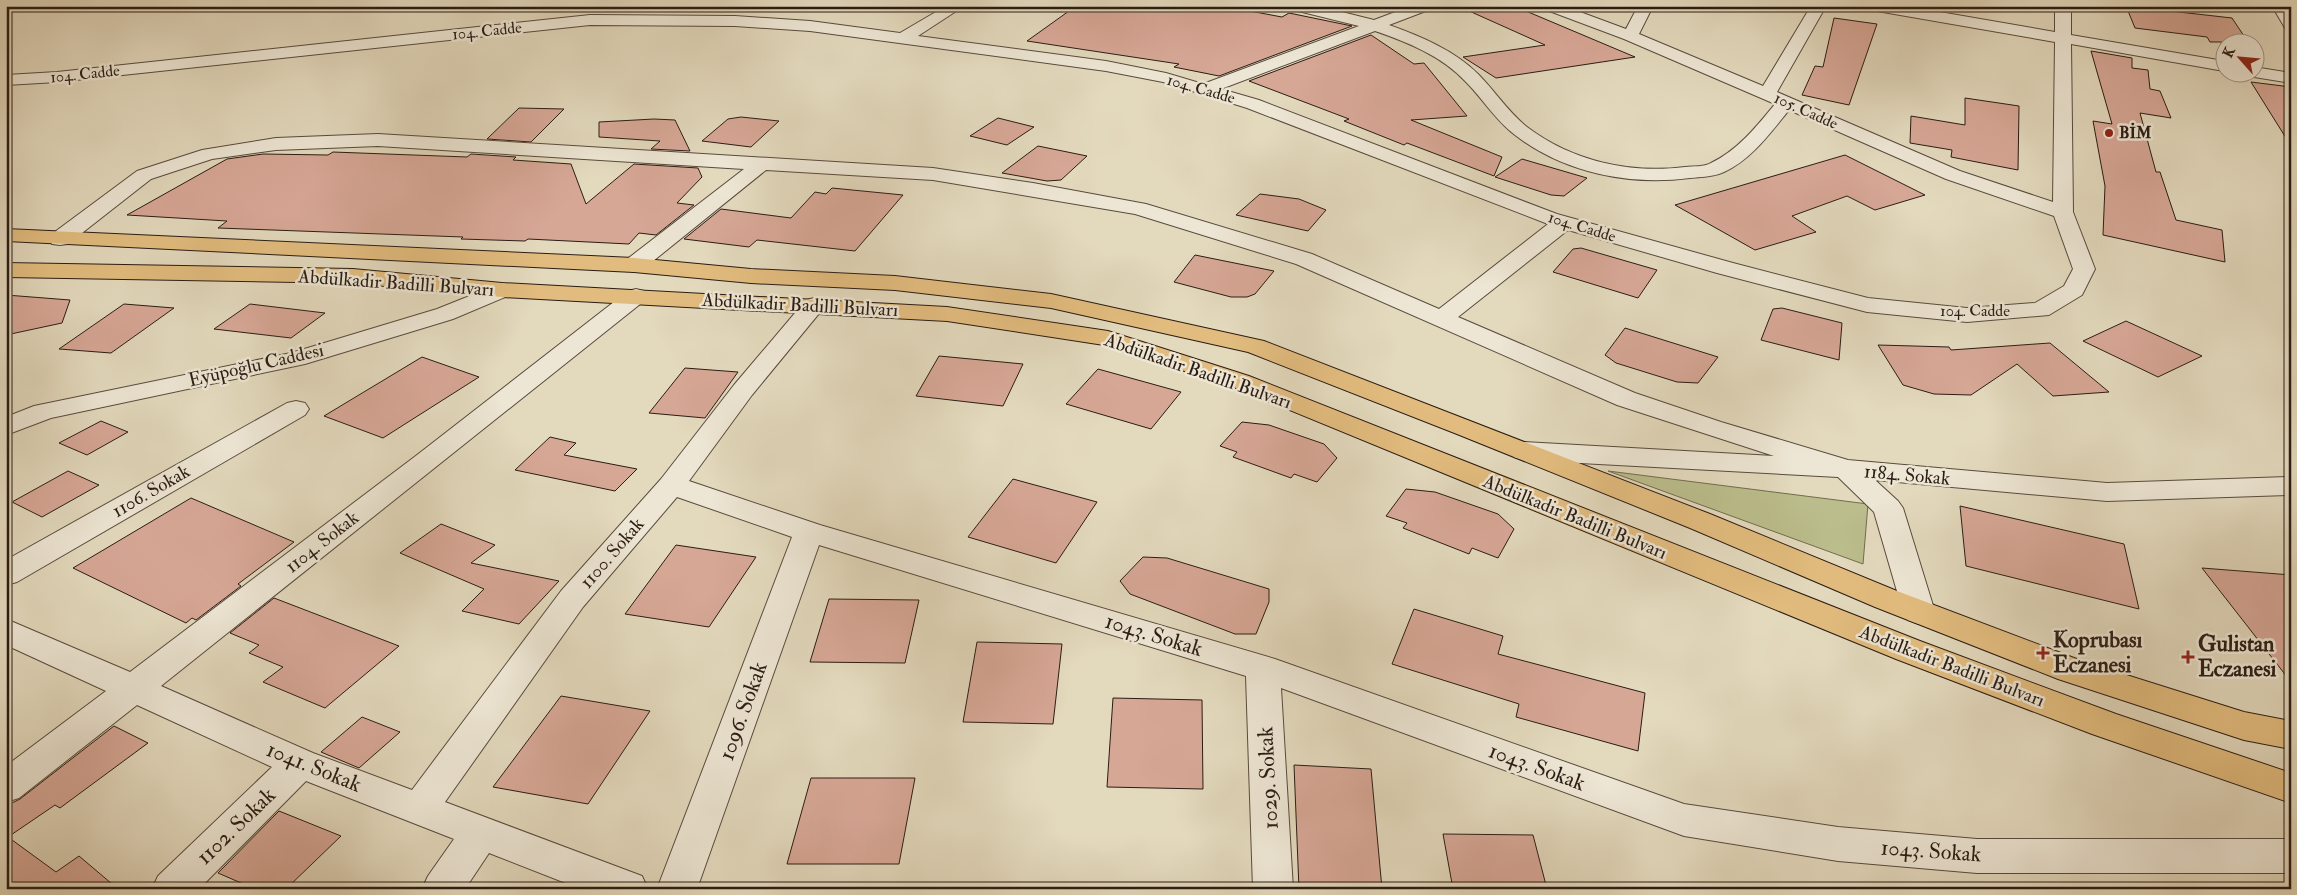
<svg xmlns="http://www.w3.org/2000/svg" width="2297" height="895" font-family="'IM FELL Double Pica',serif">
<rect width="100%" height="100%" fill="#e3d9bd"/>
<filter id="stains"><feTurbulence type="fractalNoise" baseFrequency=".004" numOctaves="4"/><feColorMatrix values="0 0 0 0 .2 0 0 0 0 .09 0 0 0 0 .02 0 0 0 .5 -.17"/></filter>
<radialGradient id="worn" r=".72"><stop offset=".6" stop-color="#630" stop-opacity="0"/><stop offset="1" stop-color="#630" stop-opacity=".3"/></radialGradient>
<polygon fill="#bbbd8c" stroke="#726c50" points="1608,471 1868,504 1863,564"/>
<g fill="#d7a796" stroke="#2a1c14">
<polygon points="1076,6 1223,6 1282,17 1289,13 1352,26 1219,76 1174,67 1179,64 1027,41"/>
<polygon points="1458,6 1514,6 1635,57 1496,78 1463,57 1545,45"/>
<polygon points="2126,6 2232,18 2248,42 2210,42 2207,37 2135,28"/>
<polygon points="1834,18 1877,24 1849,105 1802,95 1815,66 1823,67"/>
<polygon points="1371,35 1414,64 1424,63 1467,116 1411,120 1502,157 1494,176 1407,143 1404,145 1344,121 1349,119 1249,81"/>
<polygon points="2091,51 2132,58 2132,68 2148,70 2150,89 2160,91 2171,118 2140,113 2156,172 2160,172 2176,220 2222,230 2225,262 2103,235 2105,186 2093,121 2112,124"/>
<polygon points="2251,82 2291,87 2291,146"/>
<polygon points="1965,98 2019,106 2018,170 1951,157 1952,150 1910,143 1911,116 1965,125"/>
<polygon points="519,108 564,109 531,142 487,139"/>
<polygon points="741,117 779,121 751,147 702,141 728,119"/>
<polygon points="998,118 1034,127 1007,145 970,136"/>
<polygon points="654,119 675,120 690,151 651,149 660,141 599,137 599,122"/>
<polygon points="1038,146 1087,156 1061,180 1047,181 1002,173"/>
<polygon points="333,152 467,157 471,154 516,157 513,160 571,164 586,204 634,164 698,168 702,177 677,203 694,205 656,235 639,233 629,244 528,239 525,241 461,239 463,237 218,228 227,221 127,215 227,159 263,154 328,155"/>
<polygon points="1845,155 1925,195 1875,210 1847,196 1792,216 1816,232 1755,250 1675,205"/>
<polygon points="1522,159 1587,178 1564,196 1551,195 1495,177"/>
<polygon points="832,188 903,195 855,251 757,240 749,247 684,239 721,209 791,218 815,192 826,194"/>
<polygon points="1260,194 1299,199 1326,210 1308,231 1236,215"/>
<polygon points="1581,248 1657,270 1638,298 1553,272 1573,249"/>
<polygon points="1195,255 1274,271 1255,294 1247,297 1231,297 1174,282"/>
<polygon points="6,295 70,300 62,323 6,335"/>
<polygon points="124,304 174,308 111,353 59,349"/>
<polygon points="250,304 325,313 291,338 214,329"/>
<polygon points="1782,308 1842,323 1839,360 1761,340 1773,309"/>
<polygon points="2126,321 2202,356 2158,377 2083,341"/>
<polygon points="1625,328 1718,357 1698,383 1677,382 1616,363 1605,355"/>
<polygon points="2050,343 2109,392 2053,396 2017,364 1971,395 1934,394 1903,385 1878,345 1949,347 1951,350"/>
<polygon points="939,356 1023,364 1003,406 916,396"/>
<polygon points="422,357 479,377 383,438 324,416"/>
<polygon points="685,368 738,372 705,418 649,413"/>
<polygon points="1098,369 1181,392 1151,429 1066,404"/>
<polygon points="101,421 128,432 87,455 59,443"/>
<polygon points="1242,422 1269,425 1324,444 1337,458 1317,482 1294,474 1291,478 1233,457 1237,452 1220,446"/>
<polygon points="550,437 576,443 564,455 637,469 615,491 515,470"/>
<polygon points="68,471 99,485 42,517 12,502"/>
<polygon points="1013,479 1097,502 1056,563 968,537"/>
<polygon points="1406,489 1435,492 1498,514 1514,529 1498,558 1472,548 1469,554 1403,528 1407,523 1386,516"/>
<polygon points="191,498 294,542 238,584 241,586 196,620 192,618 186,623 73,568"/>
<polygon points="1960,506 2124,544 2139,609 1966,566"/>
<polygon points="441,524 495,545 471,563 559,581 519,624 462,611 484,589 400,553"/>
<polygon points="676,545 756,557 709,627 625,614"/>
<polygon points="1143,557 1167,558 1269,589 1269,602 1256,634 1235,634 1130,594 1120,581"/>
<polygon points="2202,568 2291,575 2291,682"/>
<polygon points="274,598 399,646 325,708 263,682 283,667 249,653 259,645 230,633"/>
<polygon points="829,599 919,600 905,663 810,662"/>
<polygon points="1414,609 1503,636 1498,654 1645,693 1638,751 1516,717 1519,704 1392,664"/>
<polygon points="977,642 1062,644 1053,724 963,722"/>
<polygon points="561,696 650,711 588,804 493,787"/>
<polygon points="1113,698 1202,700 1203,789 1107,787"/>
<polygon points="362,717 400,732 359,768 321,752"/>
<polygon points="114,726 148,743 60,808 55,805 8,837 56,872 79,856 118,889 6,889 6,806 20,799"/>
<polygon points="1294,765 1371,769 1382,889 1299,889"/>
<polygon points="811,778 915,778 899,864 787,864"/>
<polygon points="279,811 341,836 286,889 255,889 218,873"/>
<polygon points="1443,834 1533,835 1547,889 1453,889"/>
</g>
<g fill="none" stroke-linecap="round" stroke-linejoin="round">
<g stroke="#584b3e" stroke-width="2">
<g id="minor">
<path d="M946 6H964L918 36 1106 61 1166 73 1203 84 1359 26 1290 9 1288 6H1318L1374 20 1411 6H1433L1431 9 1389 25C1420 36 1454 50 1478 74 1495 91 1508 112 1527 127 1572 161 1630 174 1685 167 1693 166 1704 167 1711 163 1738 150 1757 126 1775 104L1624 39 1544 9 1542 6H1564L1626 29 1638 6H1653L1639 34 1763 86 1811 6H1826L1777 92 1960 171 2053 202 2055 42 1877 11 1870 6H1905L2055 32V6H2071V35L2224 61V71L2071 44 2073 212 2095 269 2082 295 2049 315 1967 322 1867 312 1717 273 1568 230 1458 317 1635 393 1721 422 1848 460 2107 483 2291 477V495L2107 501 1875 480 1898 501 1903 508 1935 612 1930 620 1919 624 1908 620 1903 612 1874 512 1838 477 1524 460 1514 457 1510 451 1514 445 1524 442 1774 456 1617 405 1296 264 1135 214 933 180 766 170 642 270 634 272 626 270 623 265 626 260 744 169 378 146 276 150 212 159 151 179 68 244 60 245 52 244 49 239 52 234 137 171 202 150 276 138 378 134 933 168 1033 183 1146 204 1312 254 1439 309 1548 224 1247 108 1163 82 1106 71 810 31 735 26 590 25 57 82 6 85V75L57 72 590 15 735 16 810 21 900 33ZM1375 31C1407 42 1442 56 1466 82 1483 99 1495 120 1515 135 1564 173 1630 186 1690 178 1701 177 1713 177 1724 172 1751 160 1771 132 1789 110L1946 179 2054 216 2073 269 2064 286 2035 303 1967 308 1868 298 1733 263 1557 214 1259 100 1221 89Z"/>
<polygon points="2272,6 2287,6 2291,13 2291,30 2285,28"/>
<polygon points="2254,67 2291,73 2291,83 2248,76 2246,72 2254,72"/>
<polygon points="502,283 510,285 514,290 510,295 453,319 305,364 51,418 6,435 6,417 34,406 291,353 437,309"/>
<polygon points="636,289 644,291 648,296 644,301 161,686 313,753 412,790 561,591 661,479 734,385 806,300 814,298 822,300 826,305 752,395 689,481 820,525 1275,659 1684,804 1838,827 1977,839 2291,839 2291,873 1977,873 1838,861 1684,836 1281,688 1293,889 1253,889 1246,676 819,545 697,889 657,889 792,537 677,497 583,607 445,802 642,876 648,889 581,889 489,853 465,889 422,889 428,876 454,839 306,781 199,889 152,889 158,876 272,767 137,705 19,798 6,802 6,766 106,691 6,645 6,619 130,672 417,455 628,291"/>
<polygon points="296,401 305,403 309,409 305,415 17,582 6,585 6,560 287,403"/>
</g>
</g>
<g stroke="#2a1c14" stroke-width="2">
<g id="major">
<polygon points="6,229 634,258 751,269 895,276 1051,294 1264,341 1710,514 1897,591 2082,661 2244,712 2291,721 2291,749 2244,740 2058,679 1875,607 1690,528 1457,434 1248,352 1051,308 895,290 751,283 634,272 6,241"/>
<polygon points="6,263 353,269 502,283 947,307 1108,331 1249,376 1920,641 2116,714 2291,773 2291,803 2092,734 1896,659 1231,386 1104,345 947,321 502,297 353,283 6,277"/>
</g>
</g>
<use href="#minor" fill="#ede6d4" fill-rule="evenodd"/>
<use href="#major" fill="#e2bc7e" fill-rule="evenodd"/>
</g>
<g fill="#8f2418" stroke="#ede6d4" stroke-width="2">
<circle cx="2109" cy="133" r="5"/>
<path d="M2040.5 645.5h5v5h5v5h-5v5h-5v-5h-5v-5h5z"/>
<path d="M2185.5 649.5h5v5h5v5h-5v5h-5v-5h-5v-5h5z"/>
</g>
<g text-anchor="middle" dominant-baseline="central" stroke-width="5" stroke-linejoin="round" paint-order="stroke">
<g font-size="16" fill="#2a1c14" stroke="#ede6d4">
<text transform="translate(487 31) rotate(-6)">104. Cadde</text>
<text transform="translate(85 74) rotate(-6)">104. Cadde</text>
<text transform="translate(1201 89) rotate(16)">104. Cadde</text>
<text transform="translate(1806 111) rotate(24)">105. Cadde</text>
<text transform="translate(1582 227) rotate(17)">104. Cadde</text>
<text x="1975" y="311">104. Cadde</text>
</g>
<g font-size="16" font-weight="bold" fill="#2a1c14" stroke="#ede6d4" text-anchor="start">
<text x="2119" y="133">BİM</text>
</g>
<g font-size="19" fill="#2a1c14" stroke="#ede6d4">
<text transform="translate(396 283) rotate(4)">Abdülkadir Badilli Bulvarı</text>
<text transform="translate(800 305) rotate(3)">Abdülkadir Badilli Bulvarı</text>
<text transform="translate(256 365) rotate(-13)">Eyüpoğlu Caddesi</text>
<text transform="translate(1198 371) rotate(19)">Abdülkadir Badilli Bulvarı</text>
<text transform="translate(1907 475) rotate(5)">1184. Sokak</text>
<text transform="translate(151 491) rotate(-30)">1106. Sokak</text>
<text transform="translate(1575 517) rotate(22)">Abdülkadir Badilli Bulvarı</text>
<text transform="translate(322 542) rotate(-38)">1104. Sokak</text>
<text transform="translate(612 553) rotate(-49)">1100. Sokak</text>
<text transform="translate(1952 666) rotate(21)">Abdülkadir Badilli Bulvarı</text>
</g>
<g font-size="22" fill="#2a1c14" stroke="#ede6d4">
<text transform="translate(1154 635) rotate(17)">1043. Sokak</text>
<text transform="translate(743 711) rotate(-70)">1096. Sokak</text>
<text transform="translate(314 767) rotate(22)">1041. Sokak</text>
<text transform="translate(1537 767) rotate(20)">1043. Sokak</text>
<text transform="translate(1268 778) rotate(-93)">1029. Sokak</text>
<text transform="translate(236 826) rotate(-44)">1102. Sokak</text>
<text transform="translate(1931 851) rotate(4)">1043. Sokak</text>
</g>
<g font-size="22" font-weight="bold" fill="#2a1c14" stroke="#ede6d4" text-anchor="start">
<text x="2053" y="640">Koprubası<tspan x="2053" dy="25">Eczanesi</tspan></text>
<text x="2198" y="644">Gulistan<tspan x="2198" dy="25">Eczanesi</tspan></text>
</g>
</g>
<rect width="2297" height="895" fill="none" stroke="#e3d9bd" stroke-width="25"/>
<rect x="8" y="8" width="2282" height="880" fill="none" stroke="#2a1c14" stroke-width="2.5"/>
<rect x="12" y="12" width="2272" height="870" fill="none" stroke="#2a1c14"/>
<g transform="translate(2240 58) rotate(297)"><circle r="24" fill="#ede6d4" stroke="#9f9587"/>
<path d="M0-4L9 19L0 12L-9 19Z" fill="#8f2418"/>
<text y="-8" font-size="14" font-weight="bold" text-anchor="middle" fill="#2a1c14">K</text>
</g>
<rect width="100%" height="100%" filter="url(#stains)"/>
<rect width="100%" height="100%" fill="url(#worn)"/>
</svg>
